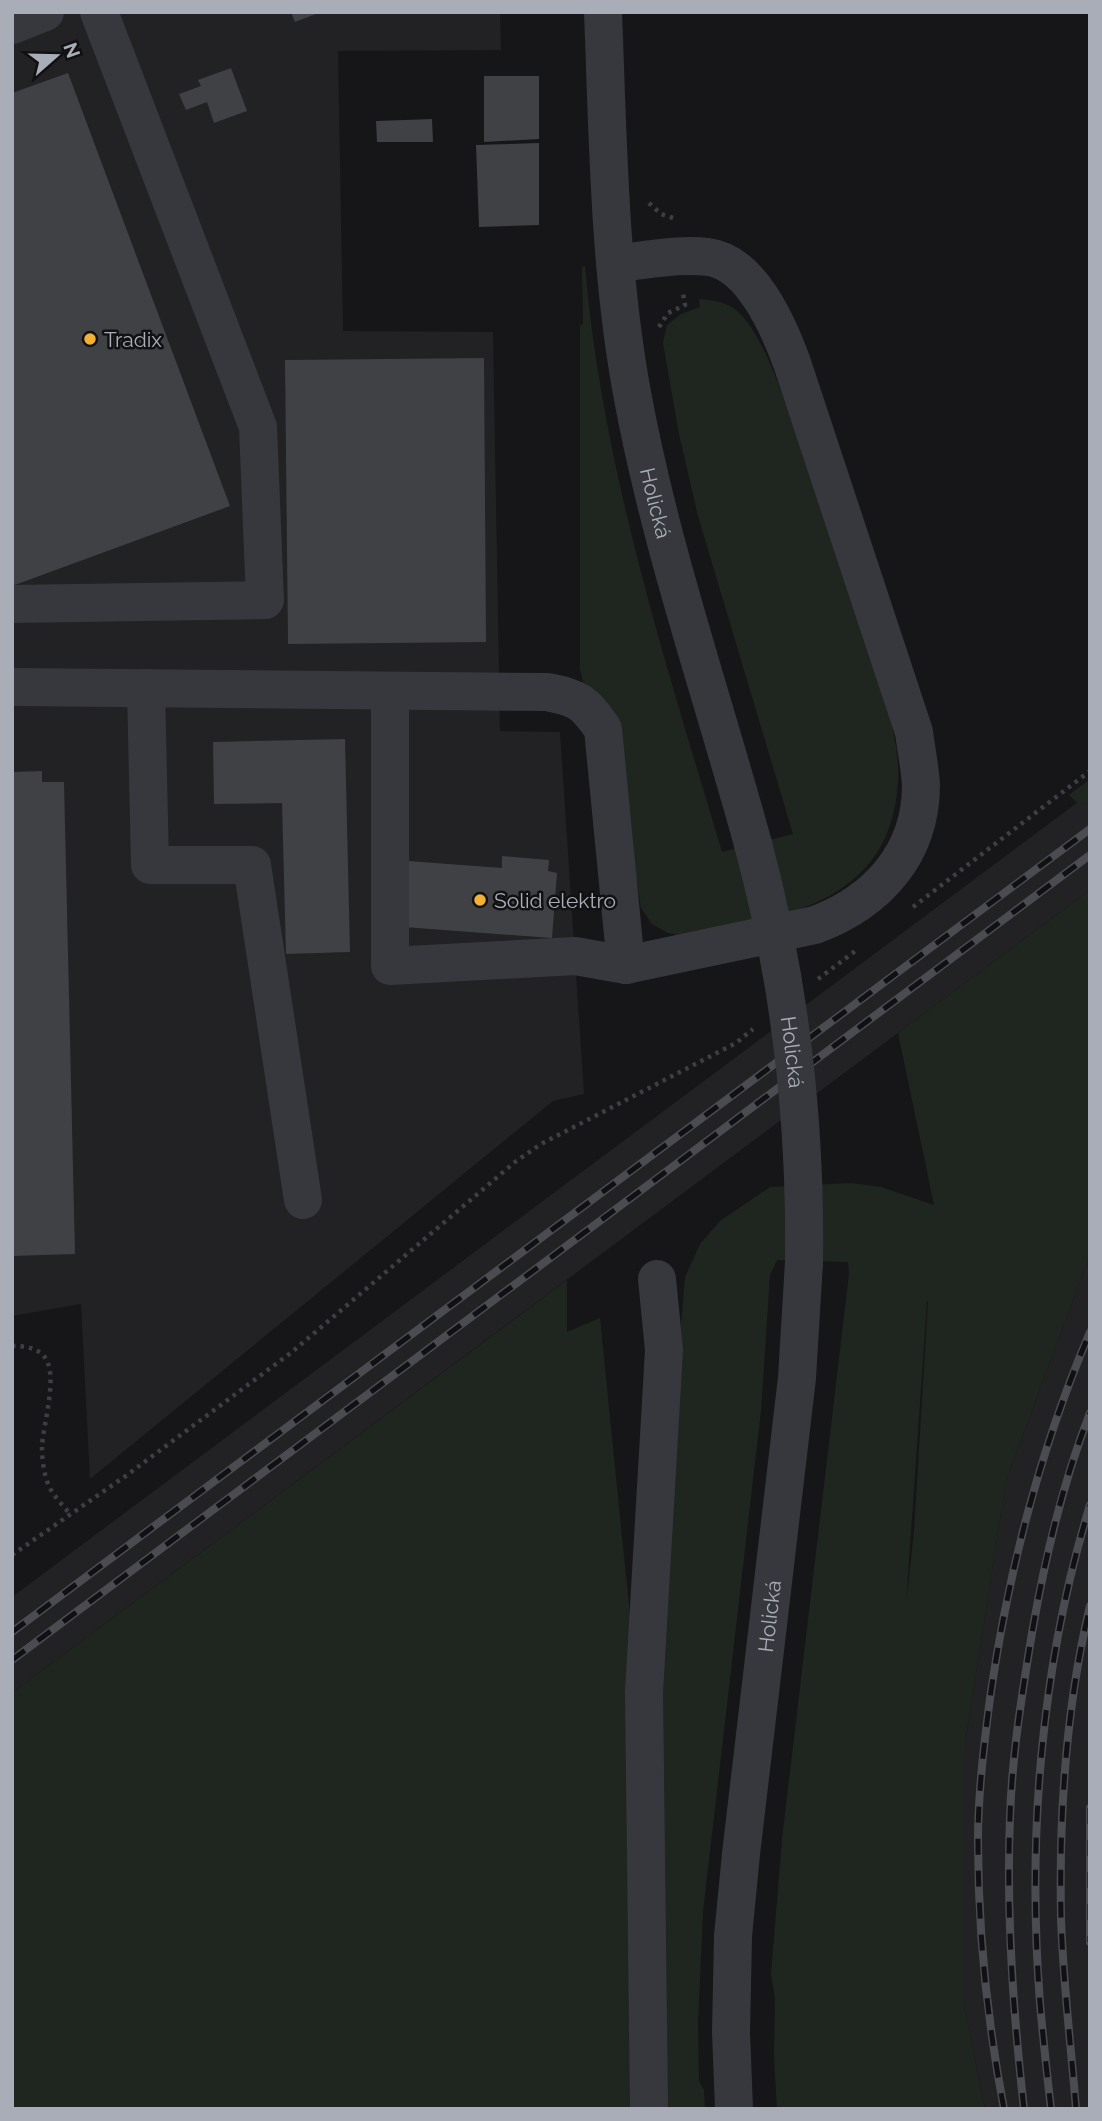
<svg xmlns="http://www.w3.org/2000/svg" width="1102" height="2121" font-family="Raleway,sans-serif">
<rect width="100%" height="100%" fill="#161618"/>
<g fill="#222225">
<polygon points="12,12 500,12 501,50 338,51 343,331 493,332 500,731 560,732 584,1094 553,1101 90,1479 81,1304 12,1316"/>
<polygon points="1090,793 1090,890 12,1693 12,1597"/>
<polygon points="1090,1254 1090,2109 985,2109 964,2006 964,1750 1006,1481"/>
</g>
<g fill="#1e261f" fill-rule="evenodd">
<path d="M585 266C602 467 665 660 722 852L793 834 698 516 679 434 663 343 667 325 681 314 700 307 699 299C710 300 720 301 730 306 761 323 783 398 795 431 818 492 837 555 858 617 873 662 901 733 898 780 896 821 883 856 850 882 804 919 736 924 680 935L668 933 652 924 641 908 634 865 590 693 583 682 580 669V325L583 324 582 267Z"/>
<polygon points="1090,779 1090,799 1080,806 1069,795"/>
<path d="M1090 890V1254L1006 1481 964 1750V2006L985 2109H777L774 2059 775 2000 771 1974 782 1839 849 1274 848 1262 777 1260 770 1275 761 1411 703 1912 698 2024 699 2081 704 2090 705 2109H661L656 1727 673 1419 685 1277 700 1244 720 1221 770 1187 851 1183 881 1187 934 1205 898 1033ZM928 1301 914 1531 906 1604 927 1302Z"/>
<polygon points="567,1280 567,1332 600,1318 644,1754 649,2109 12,2109 12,1693"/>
</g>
<g fill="#404145">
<polygon points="291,12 321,12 295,22"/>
<polygon points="231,68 247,111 214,123 207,102 186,110 179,94 201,86 198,80"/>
<polygon points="68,73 230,506 12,586 12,93"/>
<polygon points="484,76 539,76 539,139 484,142"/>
<polygon points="432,119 433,142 377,142 376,121"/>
<polygon points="539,143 539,225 479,227 476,145"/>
<polygon points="484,358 486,642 288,644 285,360"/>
<polygon points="345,739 350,952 286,954 282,803 214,804 213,742"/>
<polygon points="42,771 42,782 64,782 75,1254 12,1256 12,772"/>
<polygon points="502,856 549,860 548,871 557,873 552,938 404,927 408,861 502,868"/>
</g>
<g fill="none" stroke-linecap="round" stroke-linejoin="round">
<g stroke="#3d3f44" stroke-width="4.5" stroke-dasharray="3.5 5" stroke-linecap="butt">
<polyline points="649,203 661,214 673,218"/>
<polyline points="659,327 668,313 685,305 683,293"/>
<polyline points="913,907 1090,771"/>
<polyline points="818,979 858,949"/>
<path d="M12 1346C23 1346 35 1347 43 1355 60 1372 43 1424 42 1446 42 1456 43 1468 46 1478 50 1493 61 1503 70 1514"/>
<polyline points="12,1555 127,1475 292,1352 515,1162 541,1144 736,1043 753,1029"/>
</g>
<g stroke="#37383d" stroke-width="38">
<path id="s1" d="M603 12C608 139 609 268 632 393 660 546 712 694 753 844"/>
<polyline points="12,25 45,12"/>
<polyline points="12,604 265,600 258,427 99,12"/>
<path d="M12 687 547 692C579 698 584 702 603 729L626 965"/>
<polyline points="146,688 150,865 252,865 303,1200"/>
<path d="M390 691V966L575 956 626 965 815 925C877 902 921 854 921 785 920 767 916 749 914 732L792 363C779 327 751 262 708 257 678 253 645 261 615 263"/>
<polyline points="649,2109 644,1692 664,1350 657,1279"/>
<path id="s2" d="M734 2109 731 2032 733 1936 741 1854 797 1378 804 1262"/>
</g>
<g stroke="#4a4c52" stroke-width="8">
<g id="rail">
<polyline points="12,1632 1090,829"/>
<polyline points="12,1660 1090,855"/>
<polyline points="1090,1808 1090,1942"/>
<path d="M1004 2109C987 2020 978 1931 978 1841 978 1793 984 1745 990 1698 1008 1573 1040 1449 1090 1332"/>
<path d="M1024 2109C1013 2012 1006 1915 1010 1817 1012 1755 1022 1694 1032 1633 1045 1558 1062 1484 1090 1413"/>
<path d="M1051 2109C1047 2074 1043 2038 1040 2003 1027 1836 1041 1665 1090 1505"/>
<path d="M1076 2109C1071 2045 1063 1982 1061 1918 1059 1815 1066 1706 1090 1606"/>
</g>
</g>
<use href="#rail" stroke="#111113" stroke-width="5" stroke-dasharray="16" stroke-linecap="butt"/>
<path stroke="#37383d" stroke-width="38" id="s3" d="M753 844C790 981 806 1119 804 1262"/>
</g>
<g fill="#f2b134" stroke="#111113" stroke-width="2.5">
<circle cx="90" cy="339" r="7"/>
<circle cx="480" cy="900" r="7"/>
</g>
<g text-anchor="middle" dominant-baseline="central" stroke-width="5" stroke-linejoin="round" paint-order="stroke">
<g font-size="21" fill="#a8adb8" stroke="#111113" text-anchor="start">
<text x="104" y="339">Tradix</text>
<text x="494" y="900">Solid elektro</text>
</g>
<g font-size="21" fill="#a8adb8" stroke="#111113">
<text stroke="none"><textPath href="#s1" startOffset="495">Holická</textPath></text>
<text stroke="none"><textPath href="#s3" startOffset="212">Holická</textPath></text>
<text stroke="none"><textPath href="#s2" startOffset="495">Holická</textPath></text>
</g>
</g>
<rect width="1102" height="2121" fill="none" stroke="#a8adb8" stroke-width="28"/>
<g transform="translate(56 56) rotate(70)" stroke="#111113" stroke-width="5" paint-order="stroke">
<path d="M0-5L12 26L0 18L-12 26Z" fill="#a8adb8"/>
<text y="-10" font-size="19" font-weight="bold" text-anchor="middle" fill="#a8adb8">N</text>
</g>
</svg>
